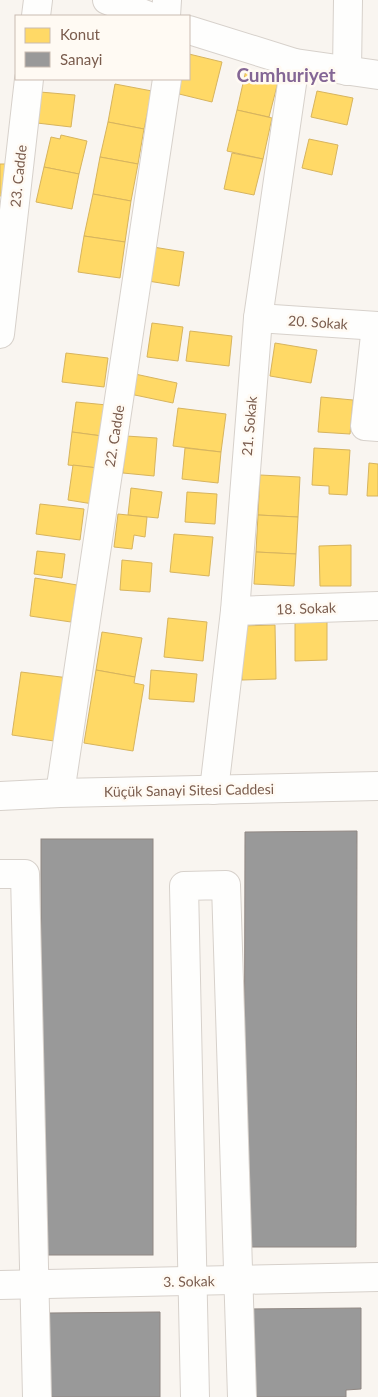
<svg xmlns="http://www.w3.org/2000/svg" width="378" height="1397" font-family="Lato,sans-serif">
<rect width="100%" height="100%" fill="#f9f5f0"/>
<g fill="#ffd966" stroke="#d7b45e">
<polygon points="189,54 222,62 212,102 175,93 179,79 189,79"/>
<polygon points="246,70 279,78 269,117 237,110"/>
<polygon points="115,84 152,91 144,129 108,122"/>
<polygon points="317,91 353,98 347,125 311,117"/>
<polygon points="40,92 75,95 71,127 37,123"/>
<polygon points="237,110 272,118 263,159 227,151"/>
<polygon points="108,122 144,129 138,164 100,157"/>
<polygon points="61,135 87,141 79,174 44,167 51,137 60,139"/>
<polygon points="309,139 338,145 332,175 302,168"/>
<polygon points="232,153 263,159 254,195 224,189"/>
<polygon points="100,157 138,164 131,201 93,194"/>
<polygon points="0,164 7,164 3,196 0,196"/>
<polygon points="44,167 79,174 72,209 36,202"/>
<polygon points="93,194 131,201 125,242 84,236"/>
<polygon points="84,236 125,242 120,278 78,272"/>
<polygon points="153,247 184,252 179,286 148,281"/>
<polygon points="152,323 183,327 178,361 147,357"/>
<polygon points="190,331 232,336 229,366 186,361"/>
<polygon points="275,343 317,350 311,383 270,376"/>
<polygon points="66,353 108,358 104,387 62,382"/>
<polygon points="135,374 177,383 173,403 130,394"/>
<polygon points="321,397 353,400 350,434 318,432"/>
<polygon points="76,402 107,405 102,436 72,432"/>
<polygon points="178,408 226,414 221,452 173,446"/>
<polygon points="72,432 102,436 98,468 68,465"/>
<polygon points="126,436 157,438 154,476 123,473"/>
<polygon points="185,448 221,452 218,483 182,479"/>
<polygon points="314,448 350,450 347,495 329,494 329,486 312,485"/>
<polygon points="369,463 378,464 378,496 367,496"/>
<polygon points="73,465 98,468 93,504 68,500"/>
<polygon points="260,475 300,477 298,517 258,515"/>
<polygon points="131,488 162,492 158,518 128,515"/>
<polygon points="187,492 217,494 215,524 185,522"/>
<polygon points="40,504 84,509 80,540 36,534"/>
<polygon points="118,514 147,517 145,537 134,535 132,549 114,547"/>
<polygon points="258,515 298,517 296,554 256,552"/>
<polygon points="174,534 213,537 209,576 170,572"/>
<polygon points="351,545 351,586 320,586 319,546"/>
<polygon points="37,551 65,554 62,578 34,574"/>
<polygon points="256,552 296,554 294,586 254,584"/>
<polygon points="122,560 152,563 150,592 120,590"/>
<polygon points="35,578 77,585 71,622 30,616"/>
<polygon points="168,618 207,622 203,661 164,657"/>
<polygon points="327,620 327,660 295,661 295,621"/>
<polygon points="275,625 276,679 242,680 240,626"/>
<polygon points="102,632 142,638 135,677 96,670"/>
<polygon points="96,670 135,677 134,683 144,685 133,751 84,743"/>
<polygon points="151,670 197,674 194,702 149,699"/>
<polygon points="21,672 69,678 61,742 12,735"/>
</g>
<g fill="#999" stroke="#908782">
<polygon points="357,831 356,1247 244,1247 245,832"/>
<rect x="41" y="839" width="112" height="416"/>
<polygon points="361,1308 361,1389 346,1390 346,1397 246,1397 245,1309"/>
<polygon points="160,1312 160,1397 50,1397 49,1313"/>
</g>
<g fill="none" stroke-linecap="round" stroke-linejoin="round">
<g stroke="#d7d1cb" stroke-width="30">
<g id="minor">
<polyline points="107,0 149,16"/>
<polyline points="36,16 38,0"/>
<polyline points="166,16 167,0"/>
<polyline points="189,30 295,63 378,75"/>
<polyline points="347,71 348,0"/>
<polyline points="258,318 378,326"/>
<polyline points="376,326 365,426 378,427"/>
<polyline points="0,334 29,79"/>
<polyline points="235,611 378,606"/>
<polyline points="214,790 235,611 258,318 295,63"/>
<polyline points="60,793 167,79"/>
<polyline points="0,796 60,793 378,786"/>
<polyline points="0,874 25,874 37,1397"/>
<polyline points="0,1285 378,1277"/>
<polyline points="195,1397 184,886 226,885 242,1397"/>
</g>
</g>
<use href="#minor" stroke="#fefefd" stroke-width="28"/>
</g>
<g text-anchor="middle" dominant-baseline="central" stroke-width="5" stroke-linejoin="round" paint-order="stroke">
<g font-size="14" fill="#7a5c4d" stroke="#fffaf3">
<text transform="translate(18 176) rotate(-84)">23. Cadde</text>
<text transform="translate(318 322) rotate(4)">20. Sokak</text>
<text transform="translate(249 426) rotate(-85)">21. Sokak</text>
<text transform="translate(114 436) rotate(-81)">22. Cadde</text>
<text transform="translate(306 608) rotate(-2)">18. Sokak</text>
<text transform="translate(189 790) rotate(-1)">Küçük Sanayi Sitesi Caddesi</text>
<text transform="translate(189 1281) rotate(-1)">3. Sokak</text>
</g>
<g font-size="19" font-weight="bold" fill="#846695" stroke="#fffaf3">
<text x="286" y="74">Cumhuriyet</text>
</g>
</g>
<rect x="15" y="15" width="175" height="65" fill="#fffaf3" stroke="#cabbb1"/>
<rect x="25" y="28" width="25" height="15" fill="#ffd966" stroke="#cabbb1"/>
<text x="60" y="40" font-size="15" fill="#7a5c4d">Konut</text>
<rect x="25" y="52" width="25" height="15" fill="#999999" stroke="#cabbb1"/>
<text x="60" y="65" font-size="15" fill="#7a5c4d">Sanayi</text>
</svg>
